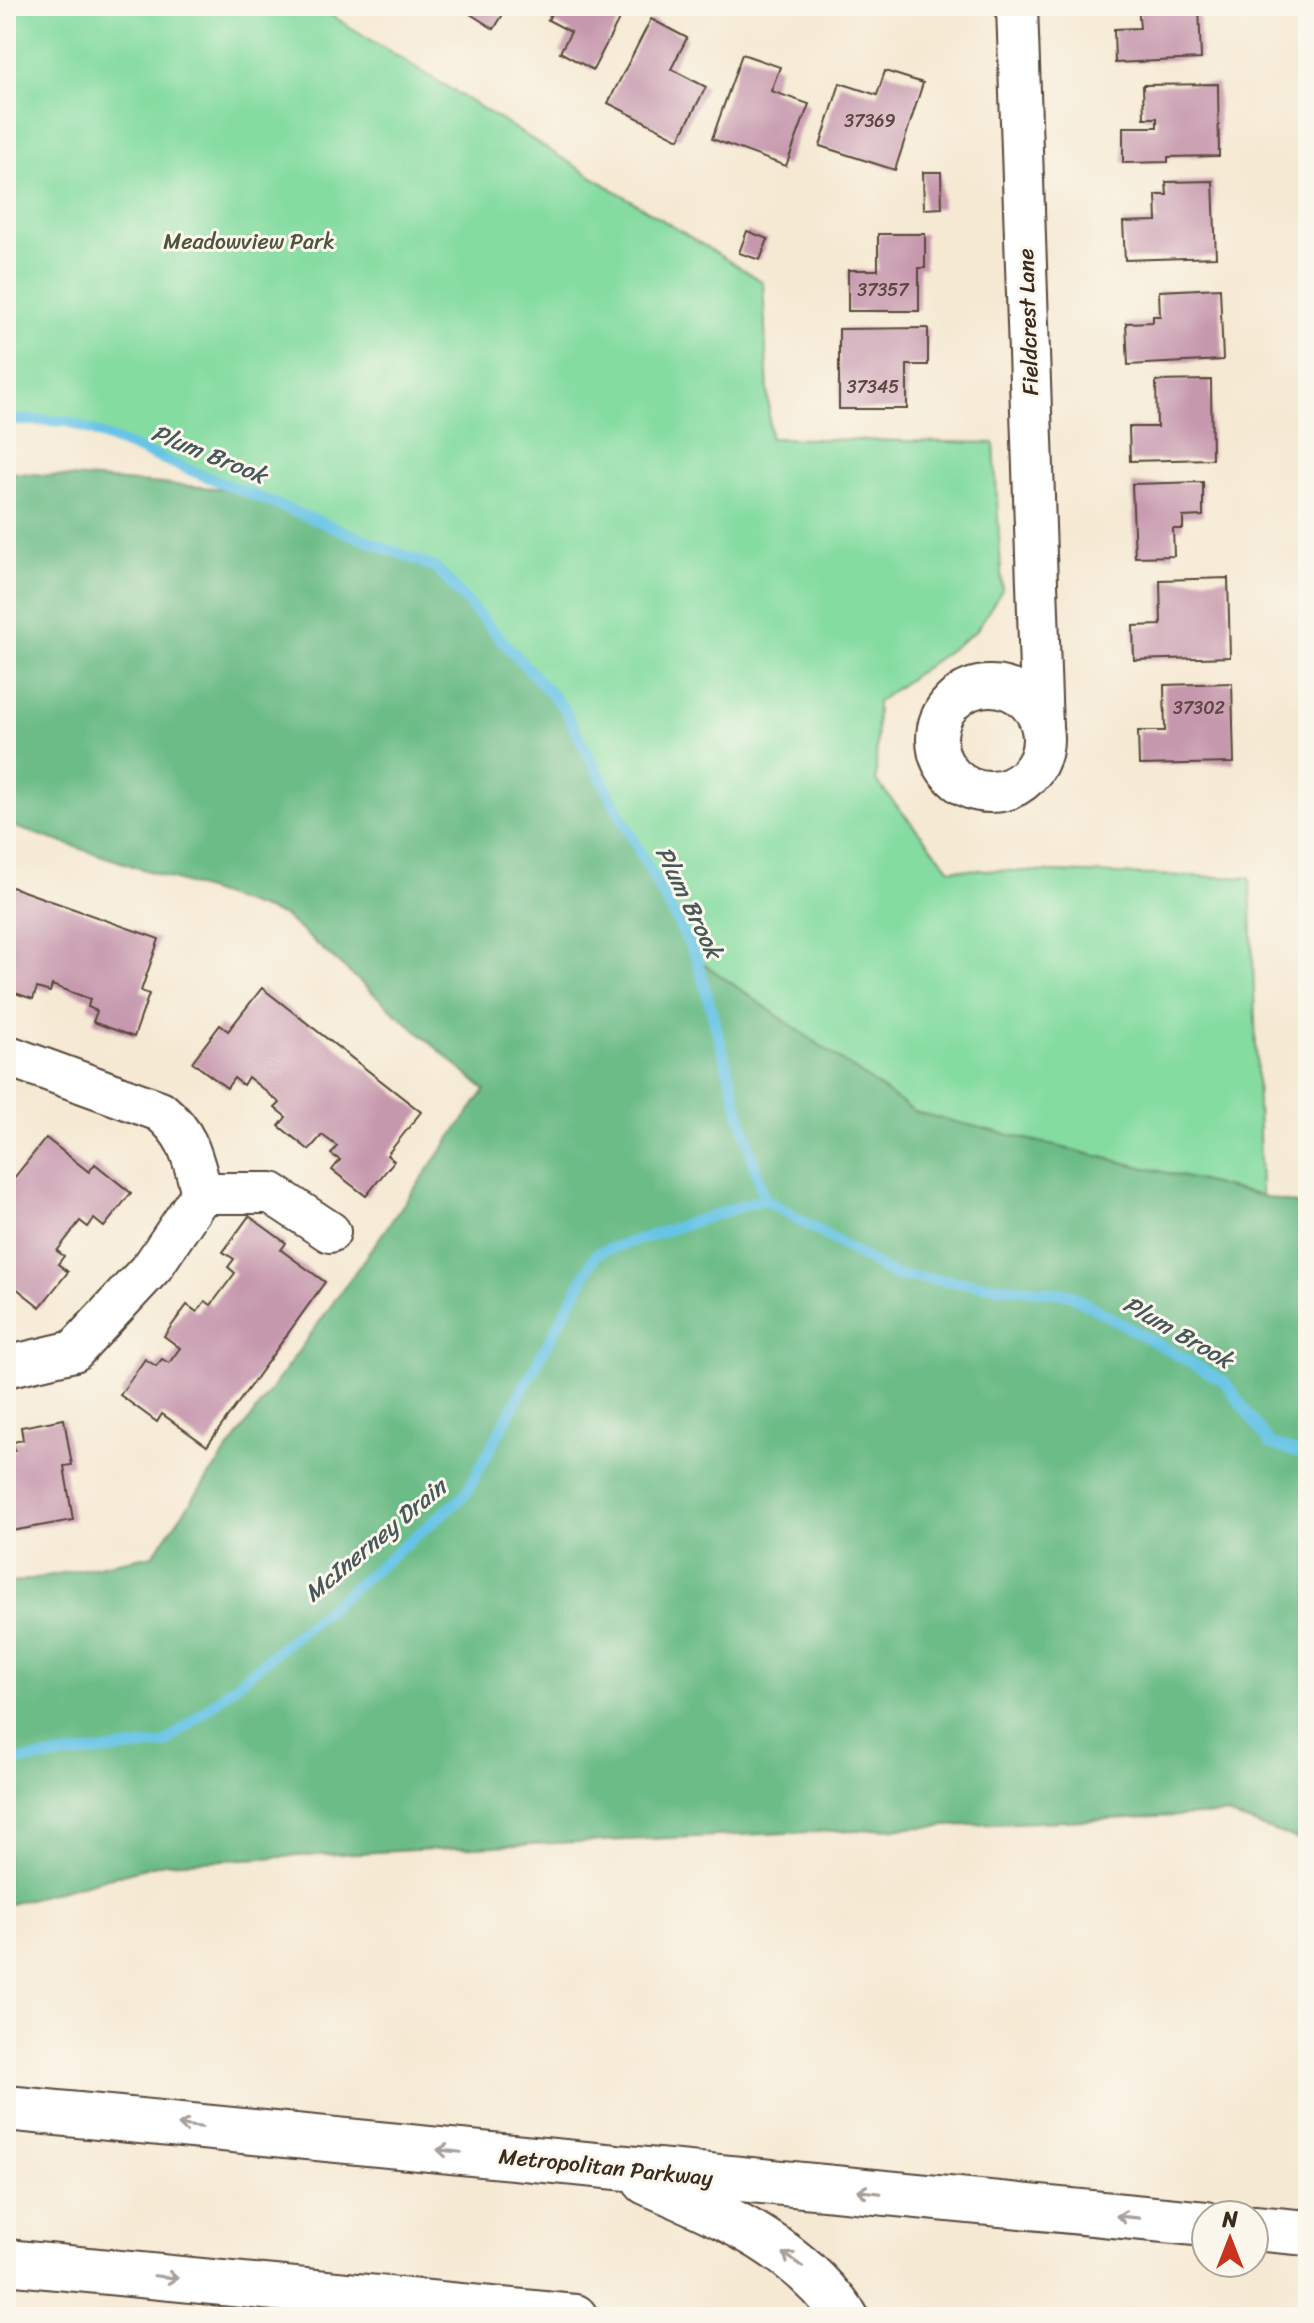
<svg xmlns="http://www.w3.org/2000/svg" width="1314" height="2323" font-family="Sriracha,sans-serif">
<rect width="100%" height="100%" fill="#fbf7ec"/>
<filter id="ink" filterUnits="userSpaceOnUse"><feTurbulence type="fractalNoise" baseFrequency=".0125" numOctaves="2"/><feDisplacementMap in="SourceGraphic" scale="16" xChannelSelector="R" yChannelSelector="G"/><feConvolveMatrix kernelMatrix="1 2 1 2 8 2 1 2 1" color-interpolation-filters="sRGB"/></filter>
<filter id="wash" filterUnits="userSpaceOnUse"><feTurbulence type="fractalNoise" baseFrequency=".006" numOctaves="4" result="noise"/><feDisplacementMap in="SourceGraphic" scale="32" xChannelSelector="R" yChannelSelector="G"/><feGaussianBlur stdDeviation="1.8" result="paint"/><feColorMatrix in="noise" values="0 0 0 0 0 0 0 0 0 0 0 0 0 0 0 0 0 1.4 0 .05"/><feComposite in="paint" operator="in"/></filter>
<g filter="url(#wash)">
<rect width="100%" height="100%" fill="#f5e9d3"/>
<polygon fill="#85dca1" stroke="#608360" stroke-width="2" points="6,6 316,6 763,282 770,438 994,443 1002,590 976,631 877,702 876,781 950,869 1250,878 1270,1444 894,1275 436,568 67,421 6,420"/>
<polygon fill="#6cbc87" stroke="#547352" stroke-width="2" points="6,472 240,490 436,568 563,707 697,959 915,1112 1308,1207 1308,1843 1225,1814 534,1844 164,1863 6,1905 6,1584 153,1555 485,1090 284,916 6,824"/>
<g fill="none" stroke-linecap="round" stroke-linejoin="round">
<g stroke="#68c4e6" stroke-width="11">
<polyline points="6,420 67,421 436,568 563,707 697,959 764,1199 894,1275 1069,1294 1225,1382 1270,1444 1308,1456"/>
<polyline points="6,1762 165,1744 465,1495 597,1253 764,1199"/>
</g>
</g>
<g id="blocks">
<g fill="#c698ad">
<polygon points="458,6 508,6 494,29"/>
<polygon points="555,6 612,6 623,12 593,70 560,52 571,32 548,20"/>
<polygon points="1138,6 1199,6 1201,59 1115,63 1114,29 1140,28"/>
<polygon points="651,19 687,38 671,69 706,87 679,139 608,103"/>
<polygon points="742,54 780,67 771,91 809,104 786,166 712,139"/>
<polygon points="885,71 923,83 895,170 820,146 840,83 877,95"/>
<polygon points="1218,84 1219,156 1168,157 1168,162 1123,163 1123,127 1157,127 1157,118 1144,118 1143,85"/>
<polygon points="923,172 941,172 942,208 924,209"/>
<polygon points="1213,181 1216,257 1125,260 1123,222 1157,221 1156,195 1167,195 1166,182"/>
<polygon points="747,231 768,239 760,260 739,253"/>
<polygon points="878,234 925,234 925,268 919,268 919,311 848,311 848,270 878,270"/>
<polygon points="1220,288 1223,360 1128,365 1126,323 1153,322 1153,316 1160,316 1159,291"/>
<polygon points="928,328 928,365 907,365 907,409 839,409 839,329"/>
<polygon points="1211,380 1212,459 1130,461 1129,427 1157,427 1156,381"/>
<polygon points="1203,482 1203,516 1183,517 1183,529 1173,529 1174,556 1135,557 1132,484"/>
<polygon points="1228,578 1230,657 1134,660 1133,626 1161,625 1160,580"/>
<polygon points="1232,683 1234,763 1139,765 1138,731 1165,731 1164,685"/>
<polygon points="6,885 159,939 141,991 149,994 134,1037 93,1022 97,1011 88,1007 90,999 52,985 50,992 37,988 33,999 6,990"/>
<polygon points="262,988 421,1112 387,1155 394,1161 366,1196 332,1170 340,1160 331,1154 337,1146 322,1135 309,1150 279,1126 286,1117 275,1108 280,1103 248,1077 243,1085 234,1078 227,1088 192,1062 220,1025 228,1031"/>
<polygon points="46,1138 89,1172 95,1164 131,1193 104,1227 94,1219 88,1227 80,1221 57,1251 64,1256 58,1264 68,1272 40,1307 6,1280 9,1271 6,1269 6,1188"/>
<polygon points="249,1216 286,1243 281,1250 325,1282 207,1446 162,1414 157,1422 120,1395 145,1359 156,1366 162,1359 169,1363 180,1348 164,1336 187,1305 197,1312 205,1301 211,1305 235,1273 228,1267 234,1259 223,1252"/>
<polygon points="64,1419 72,1465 64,1466 73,1520 6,1532 6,1452 15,1451 13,1442 23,1440 21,1427"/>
</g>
</g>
</g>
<g filter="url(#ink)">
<use href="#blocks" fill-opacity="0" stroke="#574739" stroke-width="2"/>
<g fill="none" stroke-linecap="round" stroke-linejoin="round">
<g stroke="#574739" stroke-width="44">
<g id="minor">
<polyline points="1017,6 1042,728"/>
<circle cx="990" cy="739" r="53"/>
<path d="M6 1055 160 1111C190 1136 192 1157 202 1193L153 1266 74 1351 6 1367"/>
<polyline points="202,1193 271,1193 330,1232"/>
</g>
</g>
<g stroke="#574739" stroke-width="48">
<g id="major">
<polyline points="6,2108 1206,2224"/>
<path d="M646 2182C723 2216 796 2245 846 2317"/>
<polyline points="1254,2228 1308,2233"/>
<polyline points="6,2262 575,2317"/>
</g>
</g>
<use href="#minor" stroke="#fff" stroke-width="40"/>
<use href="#major" stroke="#fff" stroke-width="44"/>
</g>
<defs><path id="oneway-shaft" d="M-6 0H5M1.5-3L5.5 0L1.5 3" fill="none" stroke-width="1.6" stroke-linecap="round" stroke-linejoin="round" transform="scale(2)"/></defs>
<g stroke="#a79f9a">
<use href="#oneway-shaft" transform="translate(190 2126) rotate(-174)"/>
<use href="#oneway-shaft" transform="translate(449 2151) rotate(-174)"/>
<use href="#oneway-shaft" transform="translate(869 2192) rotate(-174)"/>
<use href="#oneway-shaft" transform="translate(1128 2217) rotate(-175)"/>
<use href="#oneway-shaft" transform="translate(793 2260) rotate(-144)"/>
<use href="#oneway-shaft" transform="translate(166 2277) rotate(6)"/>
</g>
</g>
<g text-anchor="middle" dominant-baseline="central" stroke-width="6" stroke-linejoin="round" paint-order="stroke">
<g font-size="18" fill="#5e4642">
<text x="870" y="121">37369</text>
<text x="883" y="290">37357</text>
<text x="873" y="387">37345</text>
<text x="1199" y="708">37302</text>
</g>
<g font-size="22" fill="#4e563f" stroke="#fbf7ec">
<text x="249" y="241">Meadowview Park</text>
</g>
<g font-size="22" fill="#3b2a1e" stroke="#fbf7ec">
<text transform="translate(1028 322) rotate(-92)">Fieldcrest Lane</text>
<text transform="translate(606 2167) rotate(6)">Metropolitan Parkway</text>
</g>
<g font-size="24" font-style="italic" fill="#48585a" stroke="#fbf7ec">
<text transform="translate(209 454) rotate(22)">Plum Brook</text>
<text transform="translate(689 902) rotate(64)">Plum Brook</text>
<text transform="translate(1178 1332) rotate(30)">Plum Brook</text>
<text transform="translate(375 1540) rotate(-40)">McInerney Drain</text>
</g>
</g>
<rect width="1314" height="2323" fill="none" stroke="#fbf7ec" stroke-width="32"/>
<g transform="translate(1230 2239)"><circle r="38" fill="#fbf7ec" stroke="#aea59a" stroke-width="2"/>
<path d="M0-6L14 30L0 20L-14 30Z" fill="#c8321e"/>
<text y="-12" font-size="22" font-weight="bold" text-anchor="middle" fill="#3b2a1e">N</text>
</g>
</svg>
